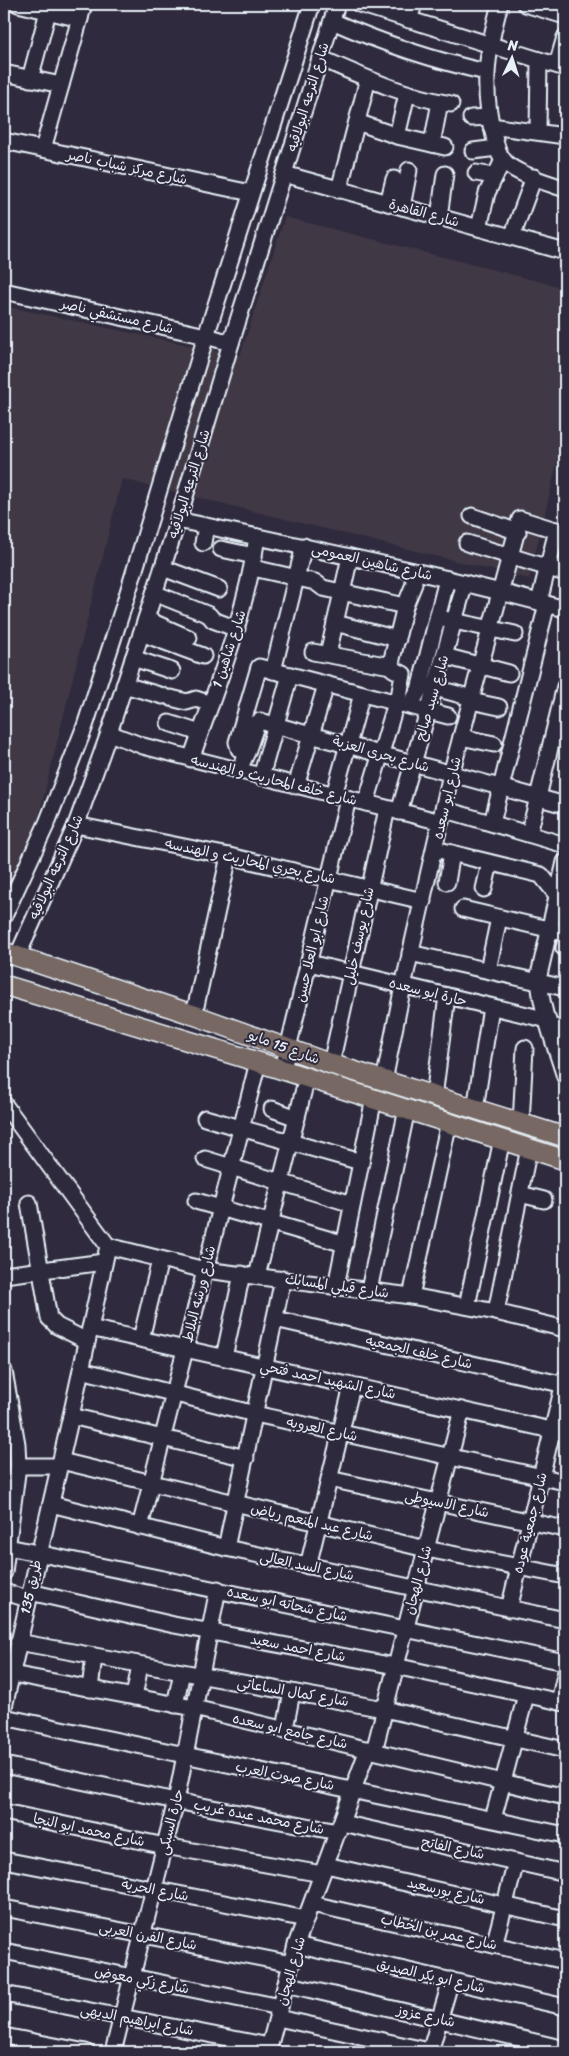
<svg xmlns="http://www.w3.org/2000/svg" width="569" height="2056" font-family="Sriracha,'Playpen Sans Arabic',sans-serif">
<rect width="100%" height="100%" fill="#2f2a3d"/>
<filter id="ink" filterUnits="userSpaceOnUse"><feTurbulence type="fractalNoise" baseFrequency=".02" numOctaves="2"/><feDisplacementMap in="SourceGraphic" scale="10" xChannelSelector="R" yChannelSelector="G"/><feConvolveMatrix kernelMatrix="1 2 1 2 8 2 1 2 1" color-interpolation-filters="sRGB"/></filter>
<g filter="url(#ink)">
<polygon fill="#403945" points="285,217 565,288 565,430 529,579 122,479 23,880 4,875 4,306 240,356"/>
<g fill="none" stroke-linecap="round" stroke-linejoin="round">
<g stroke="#e8f1f8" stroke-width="19">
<g id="minor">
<polyline points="18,4 80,19"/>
<polyline points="359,4 565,68"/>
<path d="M500 4C487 51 481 88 494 136 496 145 498 156 506 163 518 175 549 183 565 189"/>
<polyline points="525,4 565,16"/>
<polyline points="409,20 414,4"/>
<path d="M332 21C382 43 432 60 486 72"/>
<path d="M320 58C363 77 404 96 451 104"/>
<polyline points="557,65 565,37"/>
<polyline points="4,73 61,85"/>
<polyline points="30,79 50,4"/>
<polyline points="471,118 489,117"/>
<polyline points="357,122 397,136 445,147"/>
<polyline points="491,126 565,136"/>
<polyline points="538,131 539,60"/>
<polyline points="397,136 407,94"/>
<polyline points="4,141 251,193"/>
<polyline points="432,144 440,102"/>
<polyline points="43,149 84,4"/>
<polyline points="473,151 497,148"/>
<polyline points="476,173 494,176"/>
<polyline points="284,174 565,252"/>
<polyline points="339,190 368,79"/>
<polyline points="388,203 394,179"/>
<polyline points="402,207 409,170"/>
<polyline points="439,217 445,174"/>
<polyline points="479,228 487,193 503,160"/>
<polyline points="512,237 534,177"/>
<polyline points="4,291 206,336 231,343"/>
<polyline points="472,516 518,532"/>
<path d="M178 520C308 548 438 574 565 609"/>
<polyline points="203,543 206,526"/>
<polyline points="467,543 565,573"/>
<polyline points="221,549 254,556"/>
<polyline points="163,568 219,589"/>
<polyline points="253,568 315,582 323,588 405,606"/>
<polyline points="154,593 209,615 213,620 237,629"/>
<polyline points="539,602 557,530"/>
<polyline points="146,619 189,638"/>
<polyline points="444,619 515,634"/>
<polyline points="335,623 398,639"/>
<polyline points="141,633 203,656"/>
<polyline points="313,652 391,666"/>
<polyline points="328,654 350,557"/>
<polyline points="444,656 509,673"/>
<polyline points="133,658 172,671"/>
<polyline points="273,671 304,546"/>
<polyline points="124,685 163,696"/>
<polyline points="428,686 472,698"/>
<polyline points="171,698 187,702 196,699 211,704"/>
<polyline points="471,701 499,707"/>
<polyline points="398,703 403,674 393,669 391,663 405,606 414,584 413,571"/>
<polyline points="410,706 419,690 447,579"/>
<polyline points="169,723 200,733"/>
<polyline points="109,733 143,746 441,822"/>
<polyline points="461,737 494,744"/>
<polyline points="247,752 257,723 260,721 565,805"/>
<path d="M191 759C217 686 246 614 257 537"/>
<polyline points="243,761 247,752 239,749 237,742 259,667 448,716"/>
<polyline points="261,777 290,675"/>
<polyline points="296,786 326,685"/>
<polyline points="334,795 362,694"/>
<polyline points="366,803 396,703"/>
<polyline points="443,809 565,845"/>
<polyline points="399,812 465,583"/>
<polyline points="492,823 547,604"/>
<polyline points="76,825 229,856 423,901"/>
<polyline points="529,834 565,686"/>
<polyline points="435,849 541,875 557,895"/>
<path d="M565 862 539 975C539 1005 556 1047 565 1077"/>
<polyline points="447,882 452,853"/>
<polyline points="484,889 490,863"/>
<polyline points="463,909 565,933"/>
<polyline points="4,916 47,823 85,726 125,602 206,336 312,4"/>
<polyline points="564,948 565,944"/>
<polyline points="410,953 565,988"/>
<polyline points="17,957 76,825 109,733 178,520 231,343 337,4"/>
<polyline points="309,963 548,1020"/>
<polyline points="488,970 499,918"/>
<polyline points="194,1015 229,856"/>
<polyline points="550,1026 565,1030"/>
<polyline points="331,1064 387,809"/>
<polyline points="283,1069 348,799"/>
<polyline points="384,1081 403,986 451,774 520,519 565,533"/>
<polyline points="434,1097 447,996"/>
<polyline points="4,1104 108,1246"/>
<polyline points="272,1109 297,1118"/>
<polyline points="475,1109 491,1007"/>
<polyline points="205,1118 361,1162"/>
<polyline points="521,1124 525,1048"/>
<polyline points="205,1159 352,1204"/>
<polyline points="520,1194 544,1200"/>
<polyline points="196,1201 345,1244"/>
<polyline points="29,1203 49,1318 57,1326 87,1341"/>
<polyline points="108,1246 205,1270 411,1296 496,1312 565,1329"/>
<polyline points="4,1275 104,1262"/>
<polyline points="257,1276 307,1077"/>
<polyline points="336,1286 374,1098"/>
<polyline points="369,1290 407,1109"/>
<polyline points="411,1296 449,1122"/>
<polyline points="467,1306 502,1139"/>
<polyline points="496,1312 529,1148"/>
<polyline points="275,1319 565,1385"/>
<polyline points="90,1328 565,1433"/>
<polyline points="141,1339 160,1260"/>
<polyline points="224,1357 242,1274"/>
<polyline points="81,1370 255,1414 565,1482"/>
<polyline points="4,1371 17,1444 18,1466 4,1572"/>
<polyline points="71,1416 246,1458"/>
<polyline points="61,1461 426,1549 565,1576"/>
<polyline points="18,1466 59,1466"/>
<polyline points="329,1479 565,1529"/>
<polyline points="51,1504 226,1548 565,1620"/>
<polyline points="140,1527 258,1062"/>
<polyline points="8,1547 565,1662"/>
<polyline points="226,1548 283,1279"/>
<polyline points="308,1566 352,1386"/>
<polyline points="4,1592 28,1599"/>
<polyline points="30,1592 174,1625 395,1666 565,1703"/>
<polyline points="509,1609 565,1378"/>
<polyline points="18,1642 384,1709 565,1750"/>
<polyline points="12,1674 194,1708 565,1797"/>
<polyline points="90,1689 94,1656"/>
<polyline points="134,1697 140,1665"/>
<polyline points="559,1702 565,1675"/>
<polyline points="175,1705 182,1672"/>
<polyline points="4,1707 71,1416 108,1246"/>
<polyline points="4,1717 565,1835"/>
<polyline points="285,1729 292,1692"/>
<polyline points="374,1751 462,1410"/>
<polyline points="4,1765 176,1801 338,1832"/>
<polyline points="4,1812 165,1846 322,1874"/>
<polyline points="493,1819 526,1695"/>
<polyline points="342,1823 565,1873"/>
<polyline points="4,1860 306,1919"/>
<polyline points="326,1865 565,1919"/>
<polyline points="312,1904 565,1961"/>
<polyline points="4,1908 292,1964"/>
<polyline points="296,1945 565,2007"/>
<polyline points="494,1945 516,1862"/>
<polyline points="4,1951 280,2007"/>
<polyline points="286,1984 565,2049"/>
<polyline points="4,1994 269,2046"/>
<polyline points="278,2018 434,2052"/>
<polyline points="4,2036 86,2052"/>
<polyline points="113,2052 176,1801 218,1589"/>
<polyline points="268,2052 296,1945 368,1749"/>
<polyline points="430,2052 451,1980"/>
</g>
</g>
<g stroke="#e8f1f8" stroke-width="22">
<g id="major">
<polyline points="4,952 194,1015 331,1064 565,1137"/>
<polyline points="4,985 258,1062 565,1160"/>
</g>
</g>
<use href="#minor" stroke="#2f2a3d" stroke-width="15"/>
<use href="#major" stroke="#776864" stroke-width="19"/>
</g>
</g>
<g text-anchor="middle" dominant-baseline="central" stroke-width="4" stroke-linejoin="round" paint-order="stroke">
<g font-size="14" fill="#e8f1f8" stroke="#2f2a3d">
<text transform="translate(308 97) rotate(-73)">شارع الترعه البولاقيه</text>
<text transform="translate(127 167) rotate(12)">شارع مركز شباب ناصر</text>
<text transform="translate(424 213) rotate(15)">شارع القاهرة</text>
<text transform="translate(117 316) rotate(13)">شارع مستشفي ناصر</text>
<text transform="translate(189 484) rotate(-73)">شارع الترعه البولاقيه</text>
<text transform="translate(372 562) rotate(13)">شارع شاهين العمومى</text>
<text transform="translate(229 649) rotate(-72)">شارع شاهين 1</text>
<text transform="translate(432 698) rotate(-74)">شارع سيد صالح</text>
<text transform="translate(381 754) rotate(16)">شارع بحرى العزبة</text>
<text transform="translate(274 780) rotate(14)">شارع خلف المحاريث و الهندسه</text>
<text transform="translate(447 798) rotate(-77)">شارع ابو سعده</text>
<text transform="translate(250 861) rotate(12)">شارع بحري المحاريث و الهندسه</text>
<text transform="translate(56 867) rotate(-66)">شارع الترعه البولاقيه</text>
<text transform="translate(359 936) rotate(-78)">شارع يوسف خليل</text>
<text transform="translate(312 949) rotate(-77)">شارع ابو العلا حسن</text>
<text transform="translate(428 992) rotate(14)">حارة ابو سعده</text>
<text transform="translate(284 1047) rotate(20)">شارع 15 مايو</text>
<text transform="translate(337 1286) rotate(8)">شارع قبلي المسابك</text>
<text transform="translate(199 1294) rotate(-76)">شارع ورشه البلاط</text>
<text transform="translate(419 1352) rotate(13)">شارع خلف الجمعيه</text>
<text transform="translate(328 1380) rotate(12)">شارع الشهيد احمد فتحي</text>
<text transform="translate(322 1429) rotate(12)">شارع العروبه</text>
<text transform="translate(447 1504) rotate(12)">شارع الاسيوطى</text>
<text transform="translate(312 1522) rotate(13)">شارع عبد المنعم رياض</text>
<text transform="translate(530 1523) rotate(-76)">شارع جمعية عوده</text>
<text transform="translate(307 1566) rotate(12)">شارع السد العالى</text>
<text transform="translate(418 1580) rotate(-75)">شارع الهجان</text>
<text transform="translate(31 1587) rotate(-77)">طريق 135</text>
<text transform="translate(287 1604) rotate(12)">شارع شحاته ابو سعده</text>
<text transform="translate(298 1648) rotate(11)">شارع احمد سعيد</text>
<text transform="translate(293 1692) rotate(10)">شارع كمال الساعاتى</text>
<text transform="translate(290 1731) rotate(13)">شارع جامع ابو سعده</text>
<text transform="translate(285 1776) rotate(11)">شارع صوت العرب</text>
<text transform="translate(259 1817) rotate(11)">شارع محمد عبده غريب</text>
<text transform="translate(171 1822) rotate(-76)">حارة السبكى</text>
<text transform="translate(89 1830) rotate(12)">شارع محمد ابو النجا</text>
<text transform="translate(453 1848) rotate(12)">شارع الفاتح</text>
<text transform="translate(155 1890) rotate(11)">شارع الحريه</text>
<text transform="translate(446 1891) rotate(13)">شارع بورسعيد</text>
<text transform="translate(439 1932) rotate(13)">شارع عمر بن الخطاب</text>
<text transform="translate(148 1936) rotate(11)">شارع الفرن العربى</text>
<text transform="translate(291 1971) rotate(-74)">شارع الهجان</text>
<text transform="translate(431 1976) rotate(13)">شارع ابو بكر الصديق</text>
<text transform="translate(142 1980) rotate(11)">شارع زكي معوض</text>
<text transform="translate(426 2016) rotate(13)">شارع عزوز</text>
<text transform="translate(137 2020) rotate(11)">شارع ابراهيم الديهى</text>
</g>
</g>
<rect width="569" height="2056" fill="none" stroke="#2f2a3d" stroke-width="20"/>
<rect x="10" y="10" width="549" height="2036" fill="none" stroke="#e8f1f8" stroke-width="2" filter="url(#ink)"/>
<g transform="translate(512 58) rotate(4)" stroke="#2f2a3d" stroke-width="4" paint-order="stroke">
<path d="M0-4L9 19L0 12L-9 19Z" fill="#e8f1f8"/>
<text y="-8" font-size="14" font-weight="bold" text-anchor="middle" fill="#e8f1f8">N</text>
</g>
</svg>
